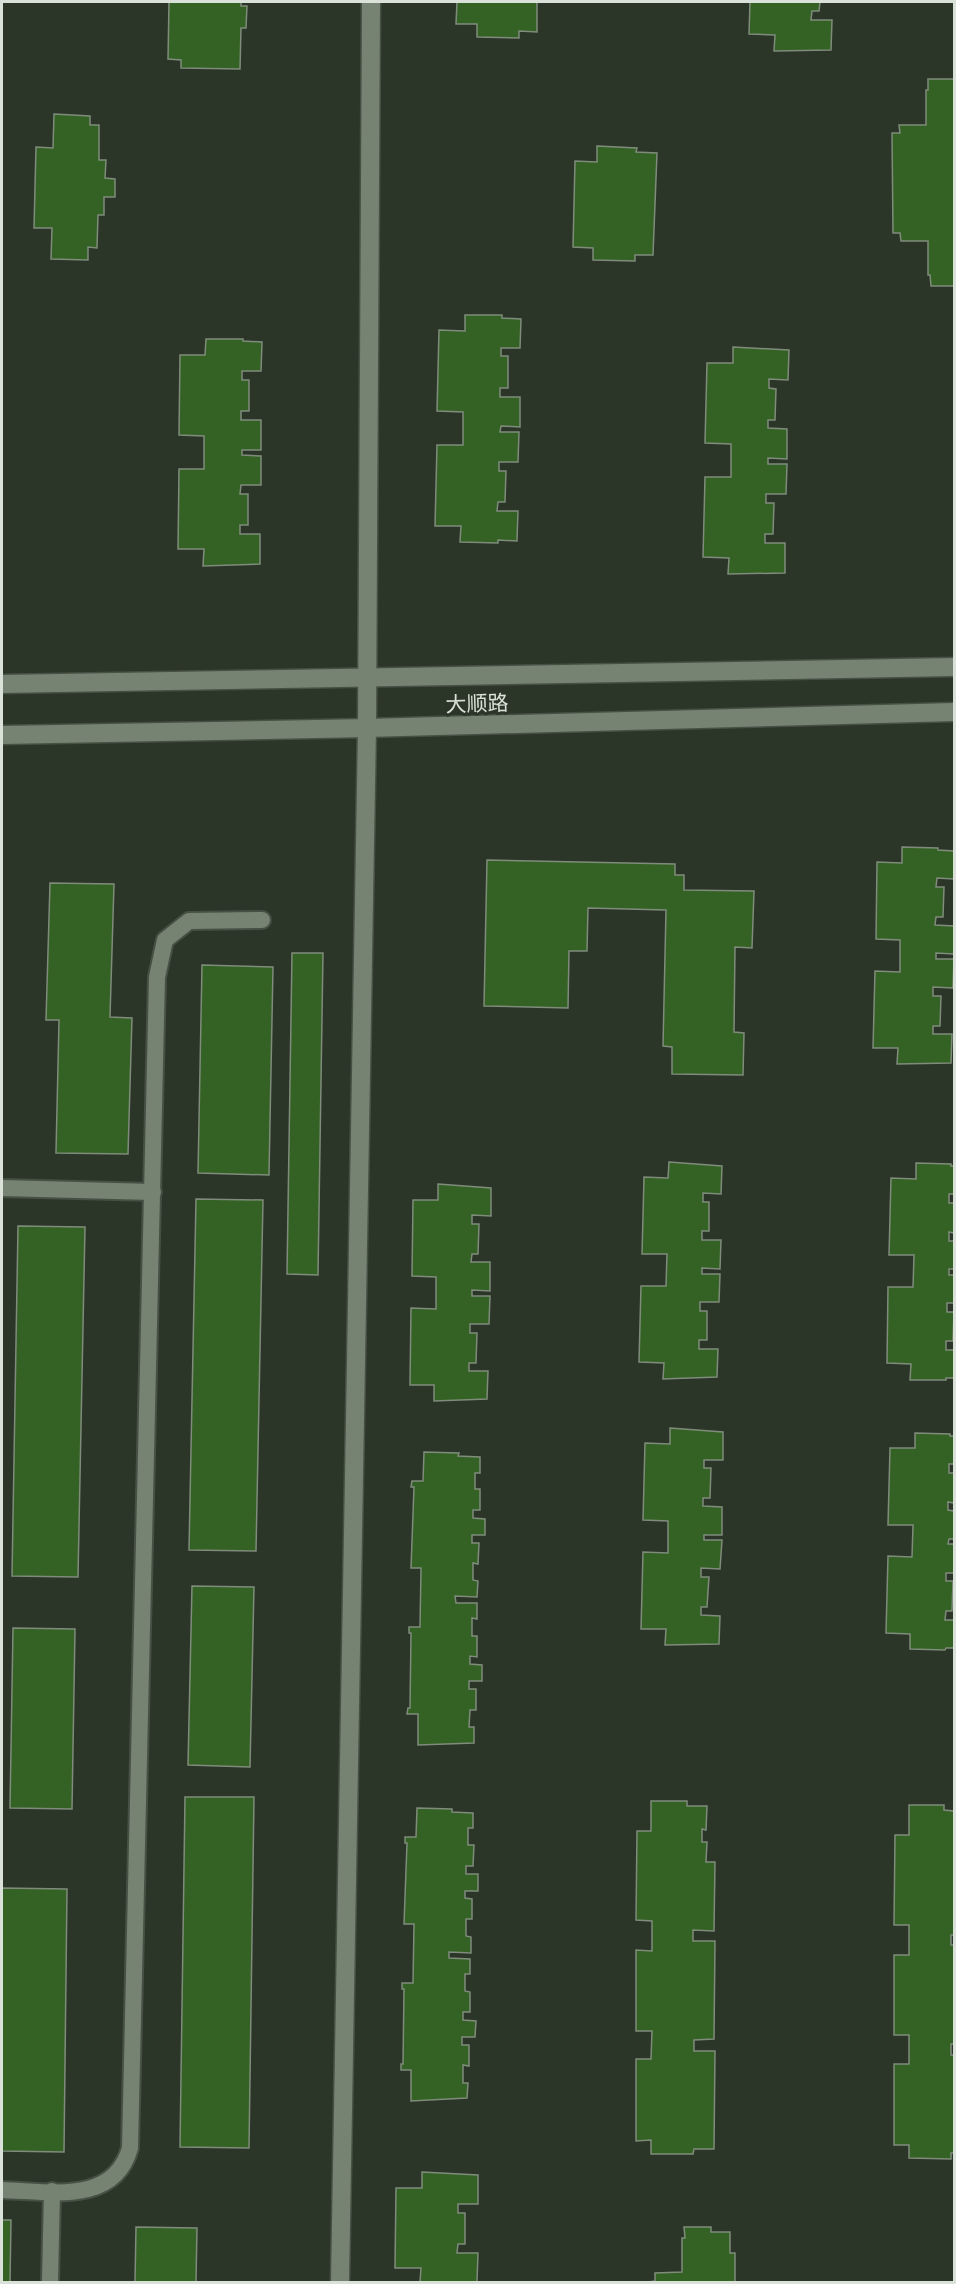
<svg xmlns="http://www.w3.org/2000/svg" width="956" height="2284" font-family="'Titillium Web','Noto Sans SC',sans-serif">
<rect width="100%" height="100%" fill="#2b3528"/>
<g fill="#346224" stroke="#7f8c7b" stroke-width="1.5">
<polygon points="169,2 241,2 241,6 247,6 246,28 241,28 240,69 181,68 181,60 168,59"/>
<polygon points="457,2 537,2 537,32 519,31 519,38 477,37 477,24 456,24"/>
<polygon points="750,2 820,2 819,11 812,11 811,20 832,20 831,50 774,51 775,35 749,34"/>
<polygon points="928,79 954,79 954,286 931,286 930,275 928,275 928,241 901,241 900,233 893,233 892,133 900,133 899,125 926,125 926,90 928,90"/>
<polygon points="54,114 90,116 90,125 99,125 99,160 106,160 105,178 115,179 115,197 104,197 104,215 98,215 97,248 88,247 88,260 51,259 52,228 34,228 36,147 53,148"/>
<polygon points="597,146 637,148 636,152 657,153 653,255 635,255 635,261 593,260 593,248 573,247 575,161 597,162"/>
<polygon points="465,315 502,315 502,318 521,319 520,348 501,348 501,356 508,356 508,388 500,388 500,397 520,397 520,427 501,426 500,432 519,432 518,462 499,462 499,471 506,471 505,502 498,502 497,511 518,511 517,541 498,540 498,543 460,542 461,526 435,526 437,445 463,445 463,412 437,411 439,330 465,331"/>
<polygon points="206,339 243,339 243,341 262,342 261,371 242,371 242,380 249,380 249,411 241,411 241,420 261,420 261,450 242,450 242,455 261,456 261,485 241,485 240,494 248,494 248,525 240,525 240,534 260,534 260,564 203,566 204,549 178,549 179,469 204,469 204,436 179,435 180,355 205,355"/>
<polygon points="733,347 789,350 788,380 769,379 769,388 776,389 775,420 768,420 768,428 787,429 787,459 768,458 768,464 787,464 786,494 766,494 766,503 774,503 773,534 765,534 765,543 785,543 785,573 728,574 729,558 703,557 705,477 731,477 731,444 705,443 707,363 733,363"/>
<polygon points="902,847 938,848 938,850 954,851 954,879 937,878 936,887 944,887 943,917 936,917 935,925 954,926 954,954 936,953 936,959 954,959 953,988 933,987 933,996 941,996 940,1026 933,1026 933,1034 952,1034 951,1063 897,1064 898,1048 873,1048 875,971 900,972 900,940 876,939 877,862 902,863"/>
<polygon points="487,860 675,864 675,875 684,875 684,890 754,891 752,948 735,947 734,1032 744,1033 743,1075 672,1074 672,1047 663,1046 666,910 588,908 587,951 569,951 568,1008 484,1006"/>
<polygon points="50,883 114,884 110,1017 132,1018 128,1154 56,1153 59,1020 46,1020"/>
<polygon points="292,953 323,953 318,1275 287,1274"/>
<polygon points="202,965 273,967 269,1175 198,1173"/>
<polygon points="669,1162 722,1166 721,1194 703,1193 703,1202 709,1202 709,1231 702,1231 702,1240 721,1240 720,1269 702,1268 702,1274 720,1274 719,1302 700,1302 700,1311 707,1311 707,1340 699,1340 699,1349 718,1349 717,1377 663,1379 664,1363 639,1362 641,1286 666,1286 667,1254 642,1254 644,1177 668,1178"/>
<polygon points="916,1163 951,1164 951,1166 954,1166 954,1194 949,1194 949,1203 954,1203 954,1233 949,1232 949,1241 954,1241 954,1269 949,1269 949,1275 954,1275 954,1303 947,1303 947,1312 954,1312 953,1341 946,1341 946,1350 954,1350 954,1378 946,1378 946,1380 910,1380 911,1364 887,1363 888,1287 913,1287 914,1255 889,1255 891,1178 916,1179"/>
<polygon points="438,1184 491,1188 491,1216 472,1215 472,1224 479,1224 478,1254 472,1254 471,1262 490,1262 490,1291 472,1290 472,1296 490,1296 489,1324 470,1324 470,1333 477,1333 476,1363 469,1363 469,1371 488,1371 487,1399 434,1401 434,1385 410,1385 411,1308 436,1309 436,1277 412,1276 413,1200 438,1200"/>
<polygon points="196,1199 263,1200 256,1551 189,1550"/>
<polygon points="18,1226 85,1227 78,1577 12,1576"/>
<polygon points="670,1428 723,1432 723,1460 704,1460 704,1468 711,1468 710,1498 703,1498 703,1506 722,1507 722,1535 704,1535 704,1540 722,1540 720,1569 701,1568 701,1577 709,1577 707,1607 701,1607 701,1615 720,1616 719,1644 665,1645 666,1629 641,1629 643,1552 668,1553 668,1521 643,1520 645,1443 670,1444"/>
<polygon points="915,1433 950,1434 950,1436 954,1436 954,1464 949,1464 949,1473 954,1473 954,1503 948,1502 948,1510 954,1511 954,1539 949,1539 948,1544 954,1544 954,1573 946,1573 946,1581 953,1581 952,1611 946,1611 945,1620 954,1620 954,1648 946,1648 945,1650 910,1649 910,1634 886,1633 888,1556 912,1557 913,1525 888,1525 890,1448 915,1448"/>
<polygon points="424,1452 459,1453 458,1456 480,1457 480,1473 475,1473 475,1489 480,1489 480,1510 473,1510 473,1518 485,1519 485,1535 472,1535 472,1543 479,1543 478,1564 473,1563 473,1580 478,1581 477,1597 455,1596 456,1603 477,1603 477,1619 472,1618 472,1636 477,1636 477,1657 470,1656 470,1664 482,1665 482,1681 469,1681 469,1689 476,1689 476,1710 470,1710 469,1727 474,1727 474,1743 418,1745 418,1714 407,1714 408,1708 410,1708 411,1633 409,1633 409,1627 420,1627 421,1568 411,1568 414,1487 411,1487 412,1481 423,1481"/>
<polygon points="192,1586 254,1587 250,1767 188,1765"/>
<polygon points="13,1628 75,1629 72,1809 10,1808"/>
<polygon points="185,1797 254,1797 249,2148 180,2147"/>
<polygon points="651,1801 687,1801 687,1806 707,1806 706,1830 702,1829 702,1842 707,1842 706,1862 715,1862 714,1931 693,1930 693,1941 715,1941 714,2039 694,2040 694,2051 715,2051 714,2149 694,2149 693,2154 651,2154 651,2140 636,2141 636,2059 651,2059 652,2031 636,2031 636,1950 652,1951 652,1921 636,1920 637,1831 651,1831"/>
<polygon points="909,1805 944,1805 944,1810 954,1811 954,1935 951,1935 951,1945 954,1945 954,2044 951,2044 951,2055 954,2055 954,2153 951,2153 951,2159 909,2158 909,2145 894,2145 894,2064 909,2064 909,2035 894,2035 894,1955 909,1955 909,1925 894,1925 895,1835 909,1835"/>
<polygon points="417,1808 452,1809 452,1812 473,1813 473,1828 468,1828 468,1845 474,1845 473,1866 466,1866 466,1874 478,1874 478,1891 465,1891 465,1898 472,1899 472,1919 466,1919 466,1936 471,1937 471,1953 449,1952 449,1958 470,1959 470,1974 465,1974 465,1991 470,1992 470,2012 463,2012 463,2020 476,2021 475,2037 462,2037 462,2045 469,2045 469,2066 463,2065 463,2083 468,2083 467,2098 411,2101 411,2070 401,2070 401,2064 403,2064 404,1989 402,1989 402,1983 413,1983 414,1924 404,1924 407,1843 405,1843 405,1837 416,1837"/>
<polygon points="2,1888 67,1889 64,2152 2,2151"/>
<polygon points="422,2172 478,2175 478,2204 458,2204 458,2213 465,2213 465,2244 458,2244 457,2253 478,2253 477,2282 420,2282 421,2268 395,2268 396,2188 422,2188"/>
<polygon points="2,2220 11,2220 10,2282 2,2282"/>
<polygon points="136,2227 197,2228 196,2282 135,2282"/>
<polygon points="684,2227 711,2227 711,2232 730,2232 730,2253 735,2253 735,2282 648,2282 655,2281 655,2273 682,2272 682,2238 685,2238"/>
</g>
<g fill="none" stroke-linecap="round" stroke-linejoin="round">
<g stroke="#475044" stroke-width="20">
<g id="service">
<polyline points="2,1188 153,1192"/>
<path d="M2 2190C48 2191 114 2206 130 2148L157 977 165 940 189 921 262 920"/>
<polyline points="50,2282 52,2191"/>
</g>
</g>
<g stroke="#475044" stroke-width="21">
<g id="tertiary">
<polyline points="2,684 954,667"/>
<polyline points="2,735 367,728 954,712"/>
<polyline points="340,2282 367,728 371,2"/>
</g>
</g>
<use href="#service" stroke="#768272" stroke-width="16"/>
<use href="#tertiary" stroke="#768272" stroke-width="18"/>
</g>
<g text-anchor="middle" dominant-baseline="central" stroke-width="6" stroke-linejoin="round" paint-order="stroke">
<g font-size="21" fill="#dae1d8" stroke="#2b3528">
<text transform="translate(477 703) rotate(-2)">大顺路</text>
</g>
</g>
<rect width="956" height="2284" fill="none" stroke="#dae1d8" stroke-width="6"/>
</svg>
